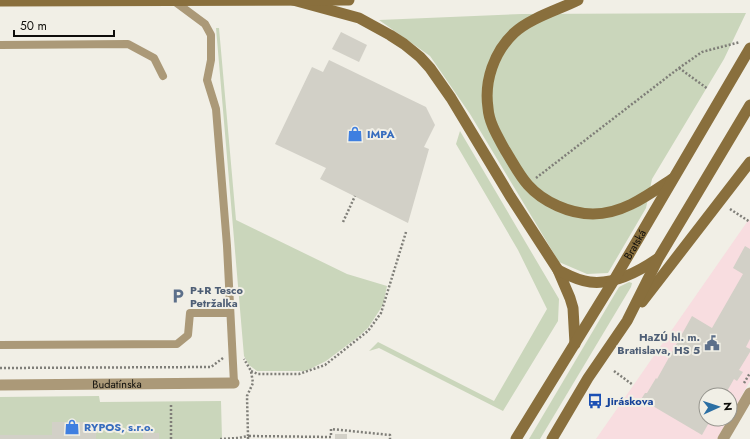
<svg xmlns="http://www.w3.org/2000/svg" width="750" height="439" font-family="Jost,sans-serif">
<rect width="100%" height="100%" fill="#f1efe6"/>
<polygon fill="#f8dde0" points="750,220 750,381 730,416 730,395 706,395 706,419 728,419 717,439 596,439 747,222"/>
<g fill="#cad6bb">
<polygon points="746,13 724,59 652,179 646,208 608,273 587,274 559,262 470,114 430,56 379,20 522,14"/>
<polygon points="216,28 219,28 236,220 347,274 387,286 383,305 368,328 358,337 326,361 306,371 257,371 249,365 244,356"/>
<polygon points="460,131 559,299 558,321 503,411 379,348 369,351 378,342 494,401 547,309 518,250 456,144"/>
<polygon points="629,282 632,283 631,287 540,439 529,439 619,287"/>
<polygon points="99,396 100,402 221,401 222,439 96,439 96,422 52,422 52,435 0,435 0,397"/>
</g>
<g fill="#d2d0c7">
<polygon points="341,32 367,45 359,62 332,49"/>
<polygon points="329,60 426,107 435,125 424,147 429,149 408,223 320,179 326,168 275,144 312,67 323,72"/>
<polygon points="745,246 750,249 750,339 746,347 750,349 750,352 739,370 743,372 737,381 734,379 726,393 724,395 706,395 706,419 711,419 702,435 646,402 645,404 640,401 645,393 647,393 656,378 657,379 692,316 712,328 743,274 733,268"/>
<polygon points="52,422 96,422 96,439 0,439 0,435 52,435"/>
<rect x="143" y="433" width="16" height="6"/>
<rect x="335" y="434" width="12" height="5"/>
</g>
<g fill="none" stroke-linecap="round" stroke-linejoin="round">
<g stroke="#7f7e78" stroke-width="2.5" stroke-dasharray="2 2" stroke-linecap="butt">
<polyline points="679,68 708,89"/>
<polyline points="536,178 679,68 702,52 740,42"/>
<polyline points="730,209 750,222"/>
<polyline points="343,222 355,196"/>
<polyline points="0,368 211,367 223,358"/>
<polyline points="251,371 258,374 299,374 325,365 368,331 381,313 406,232"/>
<polyline points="614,371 633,385"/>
<polyline points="744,383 750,373"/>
<polyline points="171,439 171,404"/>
<polyline points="220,439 238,438 248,436 247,396 253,383 251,371 244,359"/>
<polyline points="248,439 248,436 331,437 331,429 390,435 390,439"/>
</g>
<g stroke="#ab9978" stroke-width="8">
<polyline points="174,1 205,24 211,35 211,60 207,80 216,109 227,246 234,383"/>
<polyline points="0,45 128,44 154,58 163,76"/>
<polyline points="0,345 177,344 188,335 190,313 230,313"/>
</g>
<g stroke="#ab9978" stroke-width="11">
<path id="s1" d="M0 385 234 383"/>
<polyline points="723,439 750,393"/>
</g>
<g stroke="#896f3d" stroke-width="11">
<polyline points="293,0 359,18 390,35 404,44 420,57 430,68 451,98 510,196 558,270 570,298 573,308 575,344"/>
<path d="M578 0C558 10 530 18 514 33 494 52 484 81 488 108 489 123 498 137 505 150 512 161 519 175 528 185 543 202 570 214 593 214 623 214 648 195 672 179"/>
<polyline points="0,1 349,0"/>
<path d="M558 270C568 275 578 281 590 282 614 285 638 272 657 259"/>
<polyline points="642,302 750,162"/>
<path id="s2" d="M516 439 614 280 750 48"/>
<polyline points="552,439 588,378 627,321 658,259 750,105"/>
</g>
</g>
<defs>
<g id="shop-bare" transform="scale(1.2)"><path d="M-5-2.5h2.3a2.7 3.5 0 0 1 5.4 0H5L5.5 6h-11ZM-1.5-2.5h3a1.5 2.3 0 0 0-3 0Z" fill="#3f7fe0" stroke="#f1efe6" stroke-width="2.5" paint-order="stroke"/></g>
<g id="parking-bare" transform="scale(1.2)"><path d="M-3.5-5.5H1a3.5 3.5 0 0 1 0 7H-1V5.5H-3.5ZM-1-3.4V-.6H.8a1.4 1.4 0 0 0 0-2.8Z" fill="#5c6f8a" stroke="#f1efe6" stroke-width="2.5" paint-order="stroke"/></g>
<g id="civic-bare" transform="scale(1.2)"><path d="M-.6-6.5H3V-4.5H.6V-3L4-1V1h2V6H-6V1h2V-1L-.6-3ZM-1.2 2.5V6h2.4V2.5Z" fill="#5c6f8a" stroke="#f1efe6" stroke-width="2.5" paint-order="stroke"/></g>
<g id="bus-bare" transform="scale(1.2)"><path d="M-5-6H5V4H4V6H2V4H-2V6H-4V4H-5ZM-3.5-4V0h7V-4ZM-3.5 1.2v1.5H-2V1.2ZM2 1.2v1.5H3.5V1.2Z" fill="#1a4fb4" stroke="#f1efe6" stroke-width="2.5" paint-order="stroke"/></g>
</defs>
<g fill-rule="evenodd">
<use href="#shop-bare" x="355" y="134"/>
<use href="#parking-bare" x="178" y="296"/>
<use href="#civic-bare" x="712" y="343"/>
<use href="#bus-bare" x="595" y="401"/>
<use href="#shop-bare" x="72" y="427"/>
</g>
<g text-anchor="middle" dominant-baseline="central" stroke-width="4" stroke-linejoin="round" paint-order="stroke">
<g font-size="11" font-weight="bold" fill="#366cbe" stroke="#f1efe6" text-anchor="start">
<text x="367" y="134">IMPA</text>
<text x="84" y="427">RYPOS, s.r.o.</text>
</g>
<g font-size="11" fill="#0e0d0a" stroke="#f1efe6">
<text stroke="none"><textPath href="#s2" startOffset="228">Bratská</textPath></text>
<text stroke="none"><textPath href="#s1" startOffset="117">Budatínska</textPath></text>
</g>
<g font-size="11" font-weight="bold" fill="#4e5e75" stroke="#f1efe6" text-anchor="start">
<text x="190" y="290">P+R Tesco<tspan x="190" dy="13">Petržalka</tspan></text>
<text x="700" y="337" text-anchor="end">HaZÚ hl. m.<tspan x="700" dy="13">Bratislava, HS 5</tspan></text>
</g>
<g font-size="11" font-weight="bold" fill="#164399" stroke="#f1efe6" text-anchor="start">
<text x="607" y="401">Jiráskova</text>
</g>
</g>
<g transform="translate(718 407) rotate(87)"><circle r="19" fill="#f1efe6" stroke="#96958e"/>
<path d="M0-3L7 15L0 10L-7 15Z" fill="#2b6fa4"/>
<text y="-6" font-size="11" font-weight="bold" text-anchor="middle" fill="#0e0d0a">N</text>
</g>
<path d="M14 30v6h100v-6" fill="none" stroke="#0e0d0a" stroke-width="2"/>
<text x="20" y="30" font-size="12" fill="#0e0d0a" stroke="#f1efe6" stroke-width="3" paint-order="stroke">50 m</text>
</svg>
